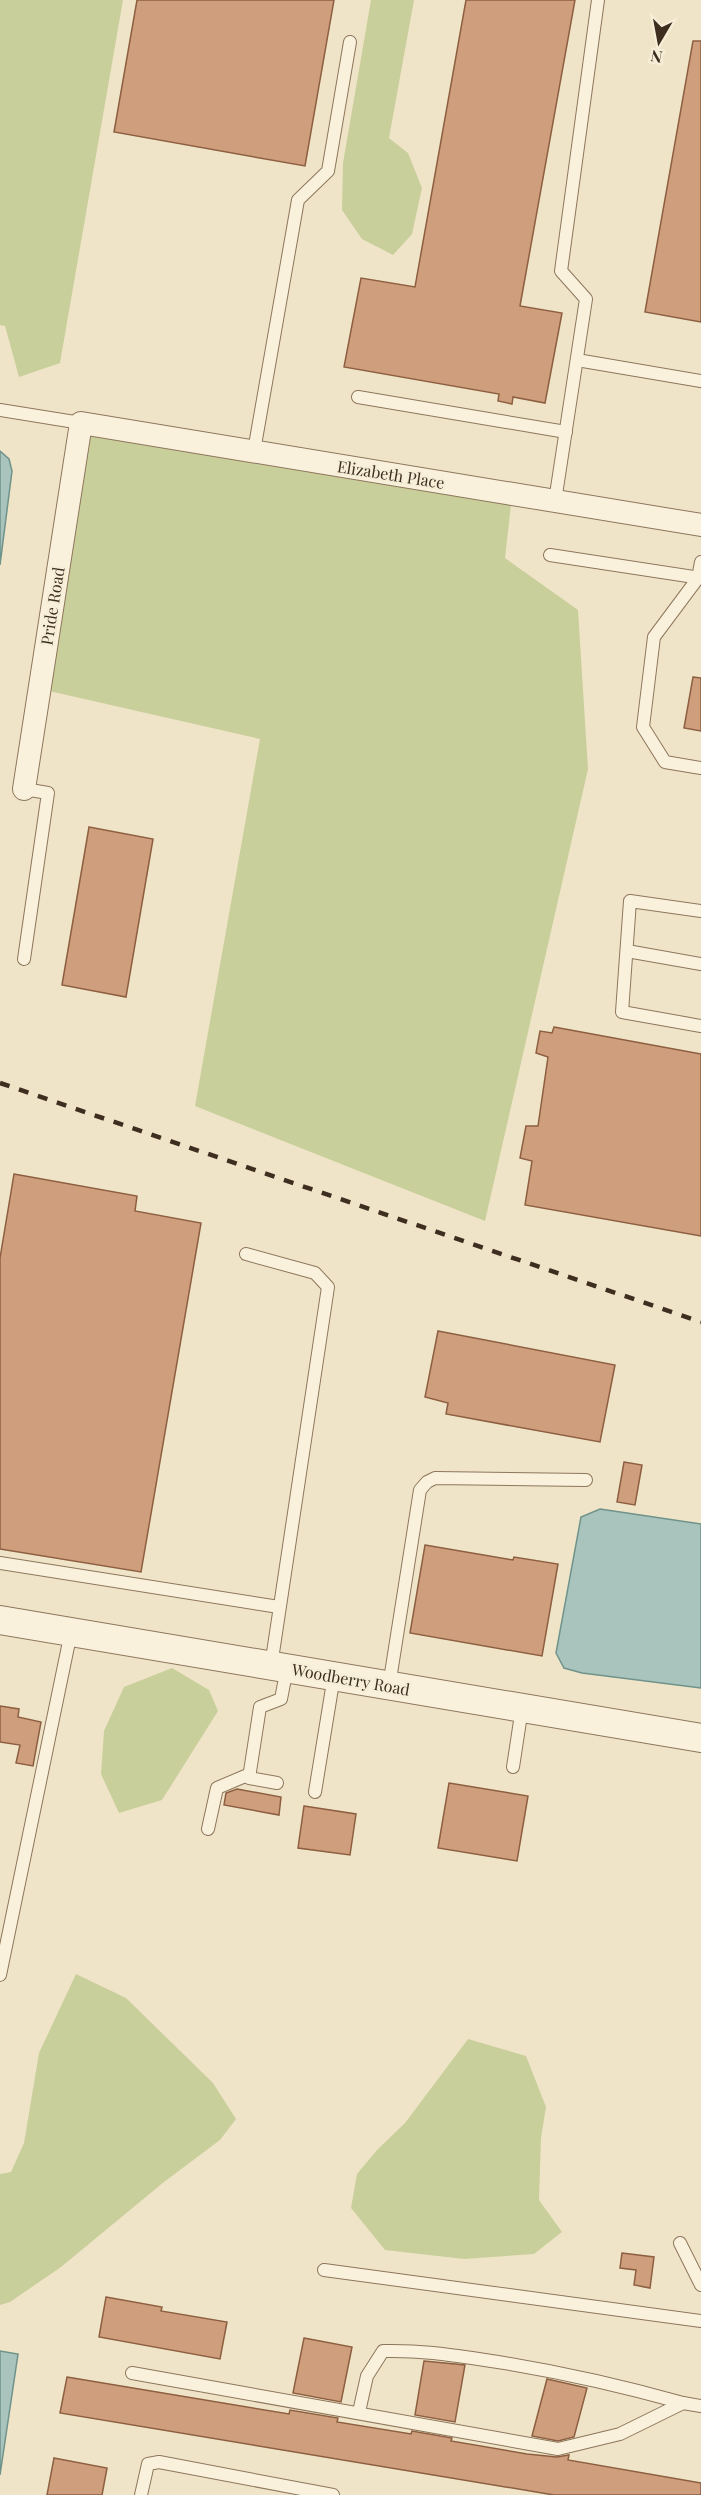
<svg xmlns="http://www.w3.org/2000/svg" width="701" height="2495" font-family="'Playfair Display',serif">
<rect width="100%" height="100%" fill="#f0e4c8"/>
<g fill="#c9cf9b">
<polygon points="0,0 123,0 60,363 19,377 5,326 0,325"/>
<polygon points="371,0 414,0 389,138 408,153 422,188 412,234 393,255 362,239 342,210 343,163"/>
<polygon points="89,436 511,505 505,558 578,610 588,769 485,1221 195,1106 260,739 49,691"/>
<polygon points="172,1668 209,1690 218,1711 162,1800 119,1813 101,1774 104,1731 124,1687"/>
<polygon points="76,1974 126,1998 213,2083 236,2119 220,2140 164,2182 61,2267 10,2302 0,2305 0,2174 11,2172 24,2143 39,2053"/>
<polygon points="468,2039 526,2056 546,2107 541,2138 539,2200 562,2232 534,2254 464,2259 385,2250 351,2208 357,2174 377,2150 405,2123"/>
</g>
<g fill="#a9c4bc" stroke="#6f938a" stroke-width="1.5">
<polygon points="0,451 9,459 12,471 0,565"/>
<polygon points="600,1509 701,1524 701,1688 582,1673 564,1668 556,1653 581,1517"/>
<polygon points="0,2351 18,2354 0,2475"/>
</g>
<g fill="#cf9f7d" stroke="#8d5f41" stroke-width="1.5">
<polygon points="137,0 334,0 305,166 114,132"/>
<polygon points="466,0 575,0 520,306 562,313 545,403 513,397 512,404 498,401 499,394 344,367 361,278 415,287"/>
<polygon points="693,41 701,41 701,322 645,312"/>
<polygon points="693,677 701,678 701,731 684,728"/>
<polygon points="89,827 153,839 126,997 62,985"/>
<polygon points="554,1027 701,1054 701,1236 525,1205 532,1161 520,1158 526,1126 538,1126 548,1057 536,1053 540,1031 552,1033"/>
<polygon points="14,1174 137,1196 135,1211 201,1223 141,1572 0,1549 0,1258"/>
<polygon points="438,1331 615,1365 600,1442 446,1414 448,1403 425,1397"/>
<polygon points="624,1462 642,1465 635,1505 617,1502"/>
<polygon points="425,1545 513,1560 514,1557 558,1564 542,1656 410,1633"/>
<polygon points="0,1706 19,1709 18,1717 41,1722 33,1766 16,1763 20,1745 0,1742"/>
<polygon points="449,1783 528,1796 517,1861 438,1848"/>
<polygon points="237,1789 281,1797 279,1815 224,1805 226,1793"/>
<polygon points="304,1806 356,1814 350,1855 298,1848"/>
<polygon points="622,2253 654,2257 650,2288 634,2285 636,2270 620,2268"/>
<polygon points="106,2297 162,2307 161,2311 227,2322 220,2359 99,2337"/>
<polygon points="304,2338 352,2347 341,2402 293,2393"/>
<polygon points="424,2361 465,2365 455,2422 415,2415"/>
<polygon points="67,2377 289,2414 290,2410 338,2418 337,2422 411,2434 412,2431 452,2438 451,2441 527,2454 557,2457 569,2455 568,2460 701,2483 701,2495 554,2495 60,2413"/>
<polygon points="547,2379 587,2388 574,2437 558,2441 532,2436"/>
<polygon points="54,2458 107,2468 102,2495 47,2495"/>
</g>
<g fill="none" stroke-linecap="round" stroke-linejoin="round">
<g stroke="#8d765c" stroke-width="14">
<g id="service">
<polyline points="577,360 701,381"/>
<polyline points="358,397 566,432"/>
<polyline points="0,410 81,423"/>
<polyline points="254,451 298,200 328,171 350,42"/>
<polyline points="555,501 586,299 561,271 598,0"/>
<polyline points="550,555 701,578"/>
<polyline points="701,562 698,578 654,637 643,727 665,762 701,768"/>
<polyline points="24,789 48,793 24,959"/>
<polyline points="701,911 630,901 622,1012 701,1026"/>
<polyline points="627,951 701,964"/>
<polyline points="246,1254 315,1273 328,1287 271,1666"/>
<polyline points="0,1563 279,1607"/>
<polyline points="389,1686 420,1490 427,1482 435,1478 586,1480"/>
<polyline points="513,1767 522,1708"/>
<polyline points="277,1783 249,1778 260,1707 281,1699 287,1668"/>
<polyline points="315,1792 334,1676"/>
<polyline points="208,1829 217,1788 250,1774"/>
<polyline points="0,1975 71,1632"/>
<polyline points="680,2243 701,2285"/>
<polyline points="324,2270 701,2321"/>
<polyline points="132,2373 558,2449 620,2434 683,2403 701,2406"/>
<path d="M359 2412 367 2376 383 2351C425 2350 457 2356 498 2362 560 2372 622 2386 683 2403"/>
<polyline points="141,2495 148,2464 159,2462 333,2495"/>
</g>
</g>
<g stroke="#8d765c" stroke-width="24">
<polyline id="minor" points="24,789 81,423 701,525"/>
</g>
<g stroke="#8d765c" stroke-width="30">
<polyline id="tertiary" points="0,1620 701,1738"/>
</g>
<use href="#service" stroke="#faf1dc" stroke-width="12"/>
<use href="#minor" stroke="#faf1dc" stroke-width="22"/>
<use href="#tertiary" stroke="#faf1dc" stroke-width="28"/>
<polyline stroke="#3d2e20" stroke-width="4.5" stroke-dasharray="10 10" stroke-linecap="butt" points="0,1083 701,1322"/>
</g>
<g text-anchor="middle" dominant-baseline="central" stroke-width="5" stroke-linejoin="round" paint-order="stroke">
<g font-size="16" fill="#3d2e20" stroke="#f7eed8">
<text transform="translate(391 474) rotate(9)">Elizabeth Place</text>
<text transform="translate(52 606) rotate(-81)">Pride Road</text>
<text transform="translate(351 1679) rotate(10)">Woodberry Road</text>
</g>
</g>
<g transform="translate(659 42) rotate(190)" stroke="#f7eed8" stroke-width="4.5" paint-order="stroke">
<path d="M0-4.5L10 22L0 15L-10 22Z" fill="#3d2e20"/>
<text y="-9" font-size="16" font-weight="bold" text-anchor="middle" fill="#3d2e20">N</text>
</g>
</svg>
